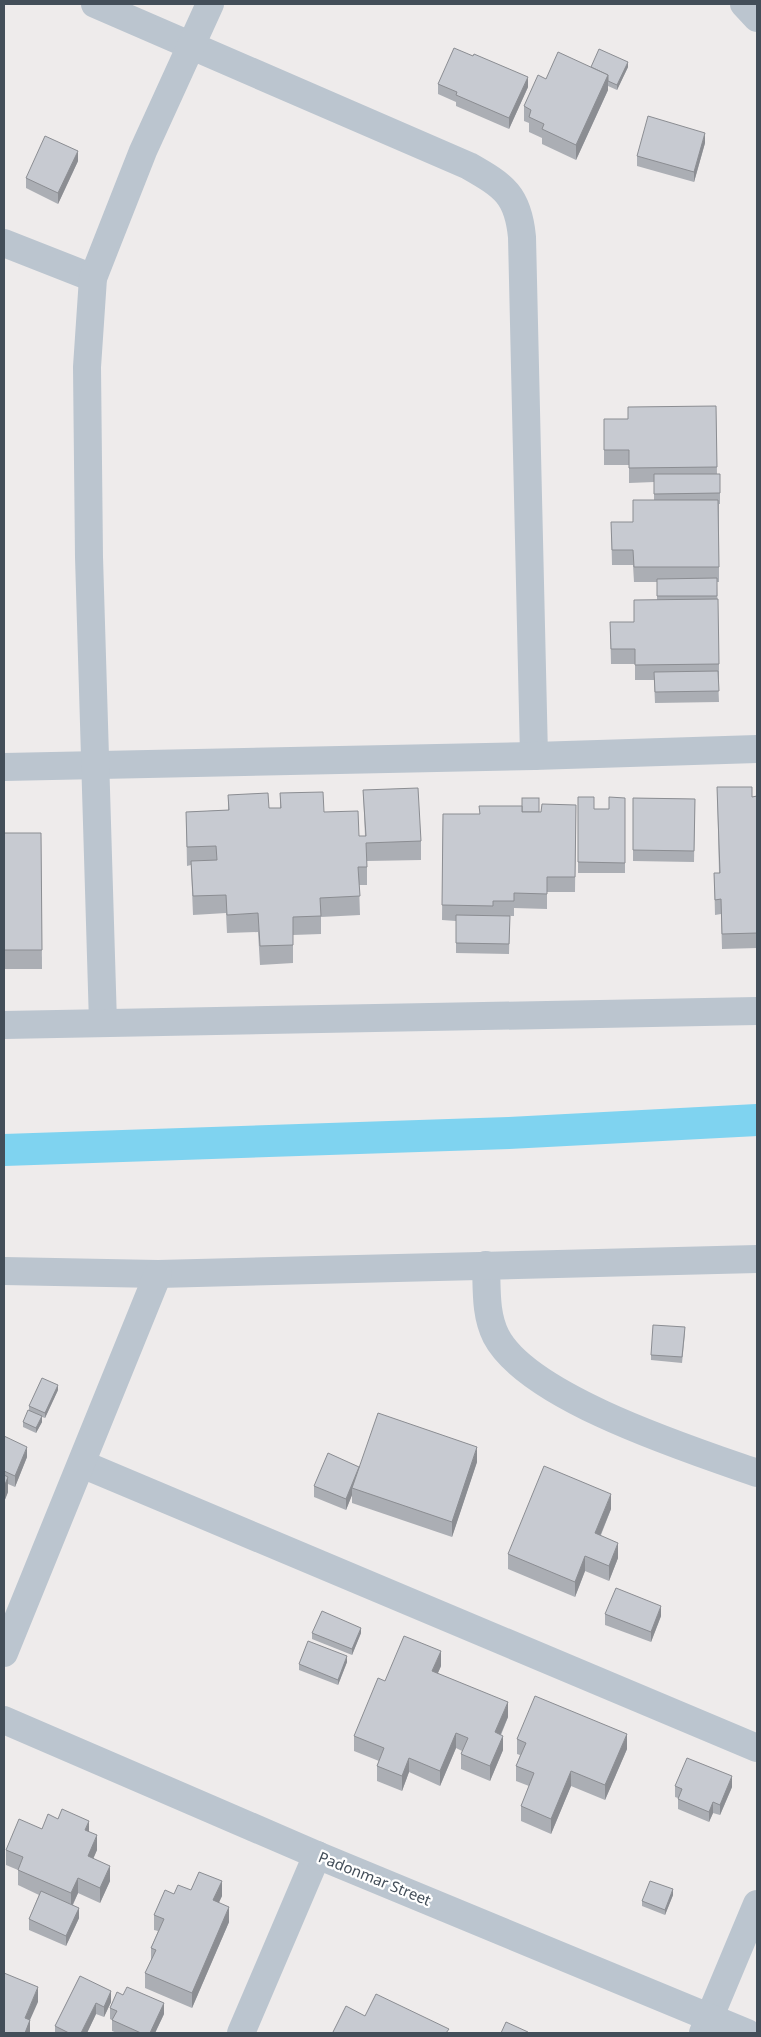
<svg xmlns="http://www.w3.org/2000/svg" width="761" height="2037" font-family="'Noto Sans',sans-serif">
<rect width="100%" height="100%" fill="#eeebeb"/>
<g fill="none" stroke-linecap="round" stroke-linejoin="round">
<polyline stroke="#7fd3f0" stroke-width="32" points="4,1150 509,1133 757,1120"/>
<g stroke="#bbc5cf" stroke-width="28">
<path d="M95 4 469 166C504 186 518 195 522 237L534 756"/>
<polyline points="744,4 757,18"/>
<polyline points="4,243 93,278"/>
<polyline points="4,767 534,756 757,749"/>
<polyline points="103,1023 89,557 87,367 93,278 143,151 210,4"/>
<polyline points="4,1025 757,1011"/>
<path d="M486 1265C487 1289 485 1314 496 1336 528 1398 691 1450 757 1473"/>
<polyline points="4,1271 158,1274 757,1259"/>
<polyline points="82,1464 757,1748"/>
<polyline points="4,1653 158,1274"/>
<polyline points="241,2033 317,1855"/>
<polyline points="703,2033 757,1904"/>
</g>
<polyline stroke="#bbc5cf" stroke-width="28" points="4,1720 317,1855 747,2033"/>
</g>
<g fill="#abaeb4">
<polygon points="591,67 628,67 617,90 608,86 608,90 576,160 542,144 542,138 529,132 529,123 524,121 524,106 546,79"/>
<polygon points="438,84 528,87 509,129 456,106 456,102 438,94"/>
<polygon points="705,143 694,182 637,166 637,156"/>
<polygon points="78,161 58,204 26,188 26,178"/>
<polygon points="716,406 717,474 720,493 720,504 719,504 719,582 717,582 719,664 719,679 718,679 719,702 655,703 654,680 635,680 635,664 611,664 610,622 634,622 657,600 657,582 634,582 633,565 612,565 611,522 633,522 654,500 654,482 629,483 629,465 604,465 604,419 628,419"/>
<polygon points="717,787 752,797 757,796 757,948 722,949 721,914 715,915 714,873 719,873"/>
<polygon points="363,790 421,841 421,860 367,861 367,885 359,885 360,915 321,917 321,934 293,935 293,963 260,965 258,932 227,933 226,913 193,915 191,865 187,866 186,812 228,810 228,795 269,808 280,808 280,793 324,812 359,836 365,836"/>
<polygon points="578,797 594,809 609,809 625,798 625,873 578,873"/>
<polygon points="633,798 695,799 694,862 633,861"/>
<polygon points="576,805 575,892 547,892 547,909 514,908 514,916 504,916 510,916 509,954 456,953 456,921 442,920 443,814 479,814 541,812"/>
<polygon points="4,833 41,833 42,969 4,969"/>
<polygon points="685,1333 682,1363 651,1360 651,1355"/>
<polygon points="58,1390 45,1418 42,1417 42,1422 36,1433 23,1427 23,1422 29,1411 29,1406"/>
<polygon points="4,1436 27,1457 15,1487 8,1484 8,1492 4,1502"/>
<polygon points="477,1462 452,1537 352,1503 352,1495 346,1510 314,1497 314,1486 359,1467"/>
<polygon points="611,1509 601,1535 618,1558 609,1581 585,1571 575,1597 508,1569 508,1554"/>
<polygon points="605,1614 661,1616 651,1642 605,1625"/>
<polygon points="312,1633 361,1633 352,1655 312,1639"/>
<polygon points="347,1662 338,1685 299,1670 299,1664"/>
<polygon points="441,1666 438,1673 508,1717 501,1735 503,1750 490,1781 461,1769 461,1754 462,1751 456,1748 440,1786 409,1772 402,1791 377,1781 377,1766 379,1761 354,1751 354,1736 385,1681"/>
<polygon points="517,1739 627,1749 605,1800 571,1786 551,1834 521,1821 521,1806 529,1786 516,1781 516,1766 520,1755 517,1754"/>
<polygon points="675,1786 732,1787 720,1815 713,1813 709,1822 678,1809 678,1798 675,1797"/>
<polygon points="42,1829 89,1832 97,1850 93,1858 110,1881 100,1903 78,1893 73,1905 79,1918 66,1946 29,1930 29,1919 39,1895 18,1885 18,1870 6,1865 6,1850"/>
<polygon points="191,1890 222,1896 219,1902 229,1922 192,2008 145,1988 145,1973 151,1960 151,1948 158,1931 154,1930 154,1915 174,1894"/>
<polygon points="673,1895 665,1915 642,1906 642,1901"/>
<polygon points="80,1976 111,2002 104,2017 96,2014 87,2033 55,2033 55,2026"/>
<polygon points="110,2008 164,2014 155,2033 117,2033 112,2031 112,2020 110,2019"/>
</g>
<g fill="#8b8d92">
<polygon points="628,62 628,67 617,90 617,85"/>
<polygon points="608,75 608,90 576,160 576,145"/>
<polygon points="528,77 528,87 509,129 509,118"/>
<polygon points="705,133 705,143 694,182 694,172"/>
<polygon points="78,151 78,161 58,204 58,193"/>
<polygon points="58,1385 58,1390 45,1418 45,1413"/>
<polygon points="42,1416 42,1422 36,1433 36,1428"/>
<polygon points="27,1447 27,1457 15,1487 15,1476"/>
<polygon points="477,1447 477,1462 452,1537 452,1522"/>
<polygon points="359,1467 352,1488 352,1495 346,1510 346,1499"/>
<polygon points="8,1477 8,1492 4,1502 4,1487"/>
<polygon points="611,1494 611,1509 595,1548 595,1533"/>
<polygon points="618,1543 618,1558 609,1581 609,1566"/>
<polygon points="585,1556 585,1571 575,1597 575,1582"/>
<polygon points="661,1606 661,1616 651,1642 651,1632"/>
<polygon points="361,1628 361,1633 352,1655 352,1649"/>
<polygon points="441,1651 441,1666 432,1686 432,1671"/>
<polygon points="347,1656 347,1662 338,1685 338,1680"/>
<polygon points="508,1702 508,1717 495,1747 495,1732"/>
<polygon points="456,1733 456,1748 440,1786 440,1771"/>
<polygon points="627,1734 627,1749 605,1800 605,1785"/>
<polygon points="503,1736 503,1750 490,1781 490,1766"/>
<polygon points="409,1758 409,1772 402,1791 402,1776"/>
<polygon points="571,1771 571,1786 551,1834 551,1819"/>
<polygon points="732,1776 732,1787 720,1815 720,1805"/>
<polygon points="713,1802 713,1813 709,1822 709,1812"/>
<polygon points="89,1821 89,1836 85,1830"/>
<polygon points="97,1835 97,1850 88,1871 88,1856"/>
<polygon points="110,1866 110,1881 100,1903 100,1888"/>
<polygon points="78,1878 78,1893 71,1908 71,1893"/>
<polygon points="222,1881 222,1896 213,1915 213,1900"/>
<polygon points="673,1889 673,1895 665,1915 665,1910"/>
<polygon points="229,1907 229,1922 192,2008 192,1993"/>
<polygon points="79,1908 79,1918 66,1946 66,1936"/>
<polygon points="38,1987 38,2002 30,2020 30,2033 25,2033 25,2018"/>
<polygon points="111,1991 111,2002 104,2017 104,2007"/>
<polygon points="96,2003 96,2014 87,2033 81,2033"/>
<polygon points="164,2003 164,2014 155,2033 150,2033"/>
</g>
<g fill="#c7cad1" stroke="#8b8d92">
<polygon points="454,48 473,56 474,54 528,77 509,118 456,95 457,92 438,84"/>
<polygon points="599,49 628,62 617,85 608,81 608,75 591,67"/>
<polygon points="558,52 608,75 576,145 542,129 544,124 529,117 531,110 524,106 538,75 546,79"/>
<polygon points="648,116 705,133 694,172 637,156"/>
<polygon points="45,136 78,151 58,193 26,178"/>
<polygon points="716,406 717,467 629,468 629,450 604,450 604,419 628,419 628,407"/>
<polygon points="654,474 720,474 720,493 654,494"/>
<polygon points="633,500 718,500 719,567 634,567 633,550 612,550 611,522 633,522"/>
<polygon points="717,578 717,596 657,596 657,579"/>
<polygon points="718,599 719,664 635,665 635,649 611,649 610,622 634,622 634,600"/>
<polygon points="718,671 719,691 655,692 654,672"/>
<polygon points="717,787 752,787 752,797 757,796 757,933 722,934 721,899 715,900 714,873 720,873"/>
<polygon points="418,788 421,841 366,843 367,867 358,867 360,896 320,898 321,916 293,917 293,945 260,946 258,913 227,915 226,895 193,896 191,861 217,860 216,846 187,847 186,812 229,810 228,795 268,793 269,808 281,808 280,793 323,792 324,812 358,811 359,836 366,836 363,790"/>
<polygon points="578,797 594,797 594,809 609,809 609,797 625,798 625,863 578,862"/>
<rect x="522" y="798" width="17" height="14"/>
<polygon points="633,798 695,799 694,851 633,850"/>
<polygon points="542,804 576,805 575,877 547,877 547,894 514,893 514,901 493,901 493,906 442,905 443,814 480,814 479,806 522,806 522,812 541,812"/>
<polygon points="4,833 41,833 42,950 4,950"/>
<polygon points="456,915 510,916 509,944 456,943"/>
<polygon points="653,1325 685,1327 682,1357 651,1355"/>
<polygon points="42,1378 58,1385 45,1413 29,1406"/>
<polygon points="28,1410 42,1416 36,1428 23,1422"/>
<polygon points="378,1413 477,1447 452,1522 352,1488"/>
<polygon points="4,1436 27,1447 15,1476 4,1471"/>
<polygon points="328,1453 359,1467 346,1499 314,1486"/>
<polygon points="544,1466 611,1494 595,1533 618,1543 609,1566 585,1556 575,1582 508,1554"/>
<polygon points="4,1475 8,1477 4,1487"/>
<polygon points="616,1588 661,1606 651,1632 605,1614"/>
<polygon points="322,1611 361,1628 352,1649 312,1633"/>
<polygon points="404,1636 441,1651 432,1671 508,1702 495,1732 503,1736 490,1766 461,1754 468,1738 456,1733 440,1771 409,1758 402,1776 377,1766 384,1748 354,1736 378,1678 385,1681"/>
<polygon points="308,1641 347,1656 338,1680 299,1664"/>
<polygon points="535,1696 627,1734 605,1785 571,1771 551,1819 521,1806 534,1773 516,1766 526,1743 517,1739"/>
<polygon points="687,1758 732,1776 720,1805 713,1802 709,1812 678,1799 682,1789 675,1786"/>
<polygon points="62,1809 89,1821 85,1830 97,1835 88,1856 110,1866 100,1888 78,1878 71,1893 18,1870 23,1857 6,1850 19,1819 42,1829 48,1814 58,1819"/>
<polygon points="199,1872 222,1881 213,1900 229,1907 192,1993 145,1973 156,1950 151,1948 164,1919 154,1915 165,1890 174,1894 178,1885 191,1890"/>
<polygon points="650,1881 673,1889 665,1910 642,1901"/>
<polygon points="41,1891 79,1908 66,1936 29,1919"/>
<polygon points="4,1973 38,1987 25,2018 30,2020 25,2033 4,2033"/>
<polygon points="80,1976 111,1991 104,2007 96,2003 81,2033 69,2033 55,2026"/>
<polygon points="127,1987 164,2003 150,2033 141,2033 112,2020 117,2011 110,2008 117,1992 123,1995"/>
<polygon points="376,1994 449,2029 446,2033 336,2033 333,2032 346,2006 365,2016"/>
<polygon points="506,2022 528,2032 528,2033 501,2033"/>
</g>
<g text-anchor="middle" dominant-baseline="central" stroke-width="4.5" stroke-linejoin="round" paint-order="stroke">
<g font-size="15" fill="#434e59" stroke="#fff">
<text transform="translate(375 1878) rotate(22)">Padonmar Street</text>
</g>
</g>
<rect width="761" height="2037" fill="none" stroke="#434e59" stroke-width="10"/>
</svg>
